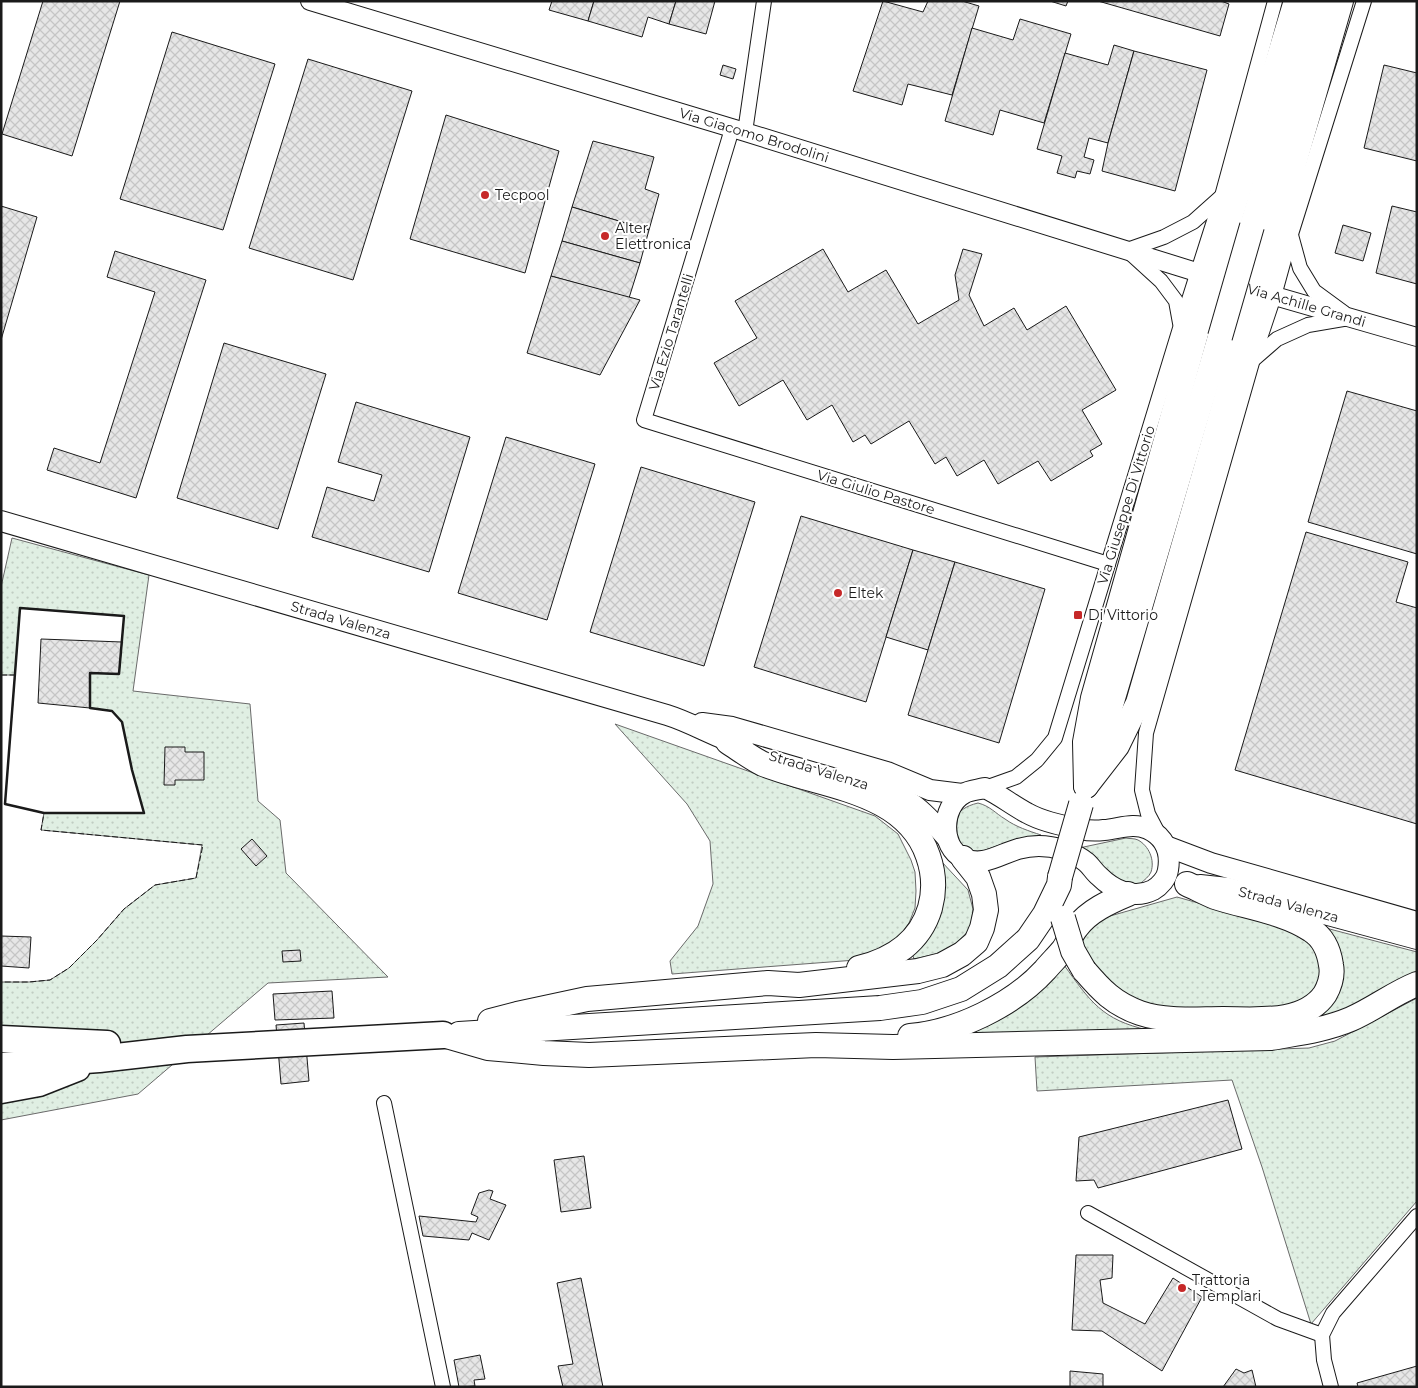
<svg xmlns="http://www.w3.org/2000/svg" width="1418" height="1388" font-family="Montserrat,sans-serif">
<defs>
<pattern id="grass-dots" width="8" height="8" patternUnits="userSpaceOnUse" patternTransform="scale(1.25)"><rect width="8" height="8" fill="#e0efe3"/><path d="M2 2h.1M6 6h.1" fill="none" stroke="#c0ccc2" stroke-width="1.8" stroke-linecap="round"/></pattern>
<pattern id="building-cross-hatch" width="8" height="8" patternUnits="userSpaceOnUse" patternTransform="scale(1.25)"><rect width="8" height="8" fill="#e6e6e6"/><path d="M0 0l8 8M0 8l8-8" fill="none" stroke="#c5c5c5"/></pattern>
</defs>
<rect width="100%" height="100%" fill="#fff"/>
<g fill="url(#grass-dots)" stroke="#6a6a6a">
<polygon points="12,538 149,575 133,691 250,704 258,801 280,820 286,873 388,977 268,983 138,1094 1,1120 1,982 29,982 50,980 69,968 97,940 124,909 155,885 196,878 202,845 41,830 44,813 144,813 132,770 122,722 112,711 90,708 90,673 119,674 124,616 20,608 15,675 1,675 1,587"/>
<polygon points="615,724 875,816 898,834 911,860 915,872 916,891 915,908 909,923 895,942 856,960 672,974 670,961 698,926 713,884 710,841 687,804"/>
<path d="M978 803C990 806 995 813 1005 819 1016 827 1029 831 1041 835L1017 839 982 851H973L960 845C951 823 953 809 978 803Z"/>
<path d="M1126 838C1130 839 1134 838 1138 840 1149 846 1155 860 1151 872 1149 877 1144 880 1140 884L1125 885 1079 848Z"/>
<polygon points="941,861 968,890 973,909 971,928 956,944 939,953 914,959 912,953"/>
<polygon points="1177,897 1294,930 1313,946 1322,969 1316,992 1288,1010 1170,1013 1111,992 1079,945 1096,920"/>
<polygon points="1322,927 1417,952 1417,978 1357,1008 1324,1016 1321,1011"/>
<path d="M1064 965C1090 1001 1102 1020 1148 1030L977 1039 976 1030Z"/>
<polygon points="1417,998 1417,1201 1311,1324 1262,1167 1232,1080 1037,1091 1035,1057 1309,1048 1335,1041"/>
</g>
<g fill="url(#building-cross-hatch)" stroke="#1a1a1a">
<polygon points="43,1 120,1 72,156 2,134"/>
<polygon points="552,1 594,1 588,21 549,10"/>
<polygon points="594,1 676,1 669,24 648,17 642,37 588,21"/>
<polygon points="676,1 715,1 706,34 669,24"/>
<polygon points="883,1 923,12 928,1 962,1 979,6 952,95 908,84 902,105 853,91"/>
<polygon points="1050,1 1068,1 1066,6"/>
<polygon points="1098,1 1221,1 1229,4 1220,36"/>
<polygon points="1020,19 1071,34 1044,123 1000,110 993,135 945,121 972,28 1013,40"/>
<polygon points="172,32 275,64 223,230 120,199"/>
<polygon points="1114,45 1134,51 1108,143 1089,138 1084,157 1094,160 1090,174 1077,171 1075,178 1057,173 1062,156 1037,149 1065,53 1108,65"/>
<polygon points="1134,51 1207,70 1175,191 1102,171 1108,143"/>
<polygon points="308,59 412,91 353,280 249,248"/>
<polygon points="723,65 736,69 733,79 720,75"/>
<polygon points="1384,65 1417,73 1417,161 1364,148"/>
<polygon points="446,115 559,151 525,273 410,239"/>
<polygon points="593,141 654,157 645,189 659,194 649,230 572,207"/>
<polygon points="1,206 37,217 1,340"/>
<polygon points="1392,206 1417,212 1417,284 1376,273"/>
<polygon points="572,207 649,230 640,263 562,241"/>
<polygon points="1343,225 1371,233 1363,261 1335,253"/>
<polygon points="562,241 640,263 629,298 551,276"/>
<polygon points="823,249 848,292 886,270 918,324 959,300 955,275 963,249 982,254 969,295 984,326 1014,308 1027,330 1066,306 1116,390 1082,410 1102,444 1090,451 1093,456 1051,481 1038,461 998,484 984,460 957,476 946,457 935,464 909,421 871,444 865,435 853,442 832,405 807,420 783,380 739,406 714,363 757,338 735,301"/>
<polygon points="115,251 206,280 136,498 47,470 54,448 100,463 155,292 107,277"/>
<polygon points="551,276 640,300 600,375 527,353"/>
<polygon points="224,343 326,374 278,529 177,498"/>
<polygon points="1347,391 1417,411 1417,554 1308,522"/>
<polygon points="356,402 470,437 429,572 312,537 327,487 374,501 382,475 338,462"/>
<polygon points="506,437 595,464 547,620 458,593"/>
<polygon points="641,467 755,502 704,666 590,632"/>
<polygon points="801,516 913,550 866,702 754,667"/>
<polygon points="1306,532 1408,562 1396,602 1417,608 1417,824 1235,770"/>
<polygon points="913,550 955,562 928,650 886,637"/>
<polygon points="955,562 1045,589 999,743 908,715"/>
<polygon points="41,639 122,642 119,674 90,673 90,708 38,703"/>
<polygon points="165,747 185,747 185,752 204,752 204,780 175,780 175,785 164,785"/>
<polygon points="252,839 267,856 256,866 241,849"/>
<polygon points="1,936 31,937 29,968 1,966"/>
<polygon points="300,950 301,961 283,962 282,951"/>
<polygon points="332,991 334,1018 275,1020 273,994"/>
<polygon points="304,1023 309,1081 281,1084 276,1025"/>
<polygon points="1228,1100 1242,1149 1098,1188 1094,1180 1076,1181 1079,1137"/>
<polygon points="584,1156 591,1208 561,1212 554,1160"/>
<polygon points="489,1190 493,1191 490,1199 506,1205 489,1240 472,1233 469,1240 423,1236 419,1216 476,1222 478,1217 471,1214 479,1193"/>
<polygon points="1076,1255 1113,1255 1112,1278 1100,1280 1103,1303 1145,1324 1173,1278 1202,1297 1162,1371 1102,1331 1072,1330"/>
<polygon points="581,1278 603,1387 563,1387 558,1366 573,1364 557,1283"/>
<polygon points="480,1355 485,1379 474,1380 475,1386 459,1387 454,1360"/>
<polygon points="1417,1366 1417,1387 1358,1387 1357,1383"/>
<polygon points="1236,1369 1244,1373 1252,1370 1256,1387 1223,1387"/>
<polygon points="1070,1371 1103,1374 1103,1387 1070,1387"/>
</g>
<g fill="none" stroke-linecap="round" stroke-linejoin="round">
<g stroke="#1a1a1a" stroke-width="16">
<g id="minor">
<polyline points="732,129 644,420 1108,564"/>
<polyline points="745,132 764,1"/>
<polyline points="1291,235 1300,268 1314,291 1344,313"/>
<polyline points="1180,323 1176,301 1161,281 1127,250 1164,237 1193,222 1221,197"/>
<polyline points="1254,359 1277,339 1308,325 1349,318"/>
<polyline points="985,788 1016,777 1037,760 1055,738 1181,325 1222,196 1275,1"/>
<polyline points="1159,835 1148,814 1142,790 1146,733 1253,359 1274,296 1291,234 1364,1"/>
<polyline points="384,1103 443,1387"/>
<polyline points="1088,1213 1278,1319 1322,1335"/>
<polyline points="1331,1387 1324,1360 1322,1335 1333,1313 1417,1216"/>
</g>
</g>
<g stroke="#1a1a1a" stroke-width="20">
<g id="tertiary">
<path id="s1" d="M310 1 745 132 1222 280"/>
<path id="s2" d="M1247 288 1417 337"/>
</g>
</g>
<g stroke="#1a1a1a" stroke-width="22">
<g id="secondary">
<path id="s3" d="M1 521 667 715C693 723 716 738 743 746"/>
<polyline points="702,723 732,727 887,772 930,790 962,794"/>
<path d="M842 777C865 784 890 790 911 803 925 812 936 826 947 838"/>
<path d="M985 788C1000 795 1012 805 1027 813 1043 822 1063 826 1081 829 1089 831 1096 831 1104 830 1119 829 1133 822 1148 829 1165 837 1171 853 1168 870 1167 878 1160 886 1153 890 1133 900 1113 890 1099 876 1094 872 1091 866 1086 862 1079 856 1071 853 1063 850 1048 845 1032 845 1018 849 1000 854 982 868 963 858 940 847 941 807 963 794 969 790 977 790 985 788Z"/>
<polyline points="1166,846 1211,863 1417,922"/>
<path id="s4" d="M1200 885 1228 888 1417 939"/>
</g>
</g>
<g stroke="#1a1a1a" stroke-width="26">
<g id="trunk">
<polyline points="1252,226 1319,1"/>
<path d="M728 742C739 749 751 758 763 764 820 787 905 789 928 856 934 873 935 890 930 908 920 942 892 960 859 968"/>
<polyline points="1097,752 1220,337"/>
<polyline points="1086,786 1117,746 1138,703 1341,1"/>
<polyline points="1086,786 1085,742 1093,698 1212,277 1296,1"/>
<path d="M1084 970C1101 990 1114 1004 1140 1013 1167 1022 1195 1019 1223 1019 1255 1019 1304 1025 1325 994 1330 985 1333 975 1331 965 1329 951 1324 938 1311 930 1285 912 1245 907 1215 897 1205 893 1196 888 1187 884"/>
<polyline points="490,1021 517,1014 587,999 768,983 799,985 918,971 942,965 962,954 976,942 982,928 986,910 984,894 978,877 963,858"/>
<polyline points="459,1034 880,1008 922,1002 961,989 998,966 1028,939 1045,914 1059,885 1060,877"/>
<path d="M443 1035 488 1048 544 1053 589 1055 816 1045 893 1047 1271 1038C1299 1033 1325 1030 1351 1019 1374 1009 1394 993 1417 984"/>
<path d="M910 1036C957 1032 1013 1005 1045 970 1051 963 1057 957 1063 950 1068 943 1071 934 1077 927 1089 911 1109 902 1128 894"/>
</g>
</g>
<g stroke="#1a1a1a" stroke-width="29">
<g id="motorway">
<polyline points="1,1039 107,1044"/>
<polyline points="1,1066 99,1059 187,1049 443,1035"/>
<polyline points="1,1090 39,1083 77,1068"/>
</g>
</g>
<use href="#minor" stroke="#fff" stroke-width="14"/>
<use href="#tertiary" stroke="#fff" stroke-width="18"/>
<use href="#secondary" stroke="#fff" stroke-width="20"/>
<use href="#trunk" stroke="#fff" stroke-width="24"/>
<use href="#motorway" stroke="#fff" stroke-width="26"/>
<g stroke="#1a1a1a" stroke-width="26" stroke-linecap="butt">
<g id="trunk-bridge">
<polyline points="1220,337 1252,226"/>
<polyline points="1060,877 1081,804"/>
<polyline points="1063,918 1073,951 1084,970"/>
</g>
</g>
<use href="#trunk-bridge" stroke="#fff" stroke-width="24"/>
<polyline stroke="#1a1a1a" stroke-width="1" stroke-dasharray="6 2.5" stroke-linecap="butt" points="1,675 15,675 5,804 44,813 41,830 203,845 196,878 155,885 124,909 97,940 69,968 50,980 29,982 1,982"/>
<polygon stroke="#1a1a1a" stroke-width="2.5" points="20,608 124,616 119,674 90,673 90,708 112,711 122,722 132,770 144,813 44,813 5,804"/>
</g>
<g fill="#c62828" stroke="#fff" stroke-width="2">
<circle cx="485" cy="195" r="5"/>
<circle cx="605" cy="236" r="5"/>
<circle cx="838" cy="593" r="5"/>
<rect x="1073" y="610" width="10" height="10" rx="2.5"/>
<circle cx="1182" cy="1288" r="5"/>
</g>
<g text-anchor="middle" dominant-baseline="central" stroke-width="4" stroke-linejoin="round" paint-order="stroke">
<g font-size="14" fill="#1a1a1a" stroke="#fff">
<text stroke="none"><textPath href="#s1" startOffset="464">Via Giacomo Brodolini</textPath></text>
<text stroke="none"><textPath href="#s2" startOffset="62">Via Achille Grandi</textPath></text>
<text transform="translate(671 332) rotate(-73)">Via Ezio Tarantelli</text>
<text transform="translate(876 492) rotate(17)">Via Giulio Pastore</text>
<text transform="translate(1126 505) rotate(-73)">Via Giuseppe Di Vittorio</text>
<text stroke="none"><textPath href="#s3" startOffset="354">Strada Valenza</textPath></text>
<text transform="translate(819 770) rotate(17)">Strada Valenza</text>
<text stroke="none"><textPath href="#s4" startOffset="91">Strada Valenza</textPath></text>
</g>
<g font-size="14" fill="#1a1a1a" stroke="#fff" text-anchor="start">
<text x="495" y="195">Tecpool</text>
<text x="615" y="228">Alter<tspan x="615" dy="16">Elettronica</tspan></text>
<text x="848" y="593">Eltek</text>
<text x="1088" y="615">Di Vittorio</text>
<text x="1192" y="1280">Trattoria<tspan x="1192" dy="16">I Templari</tspan></text>
</g>
</g>
<rect width="1418" height="1388" fill="none" stroke="#1a1a1a" stroke-width="5"/>
</svg>
